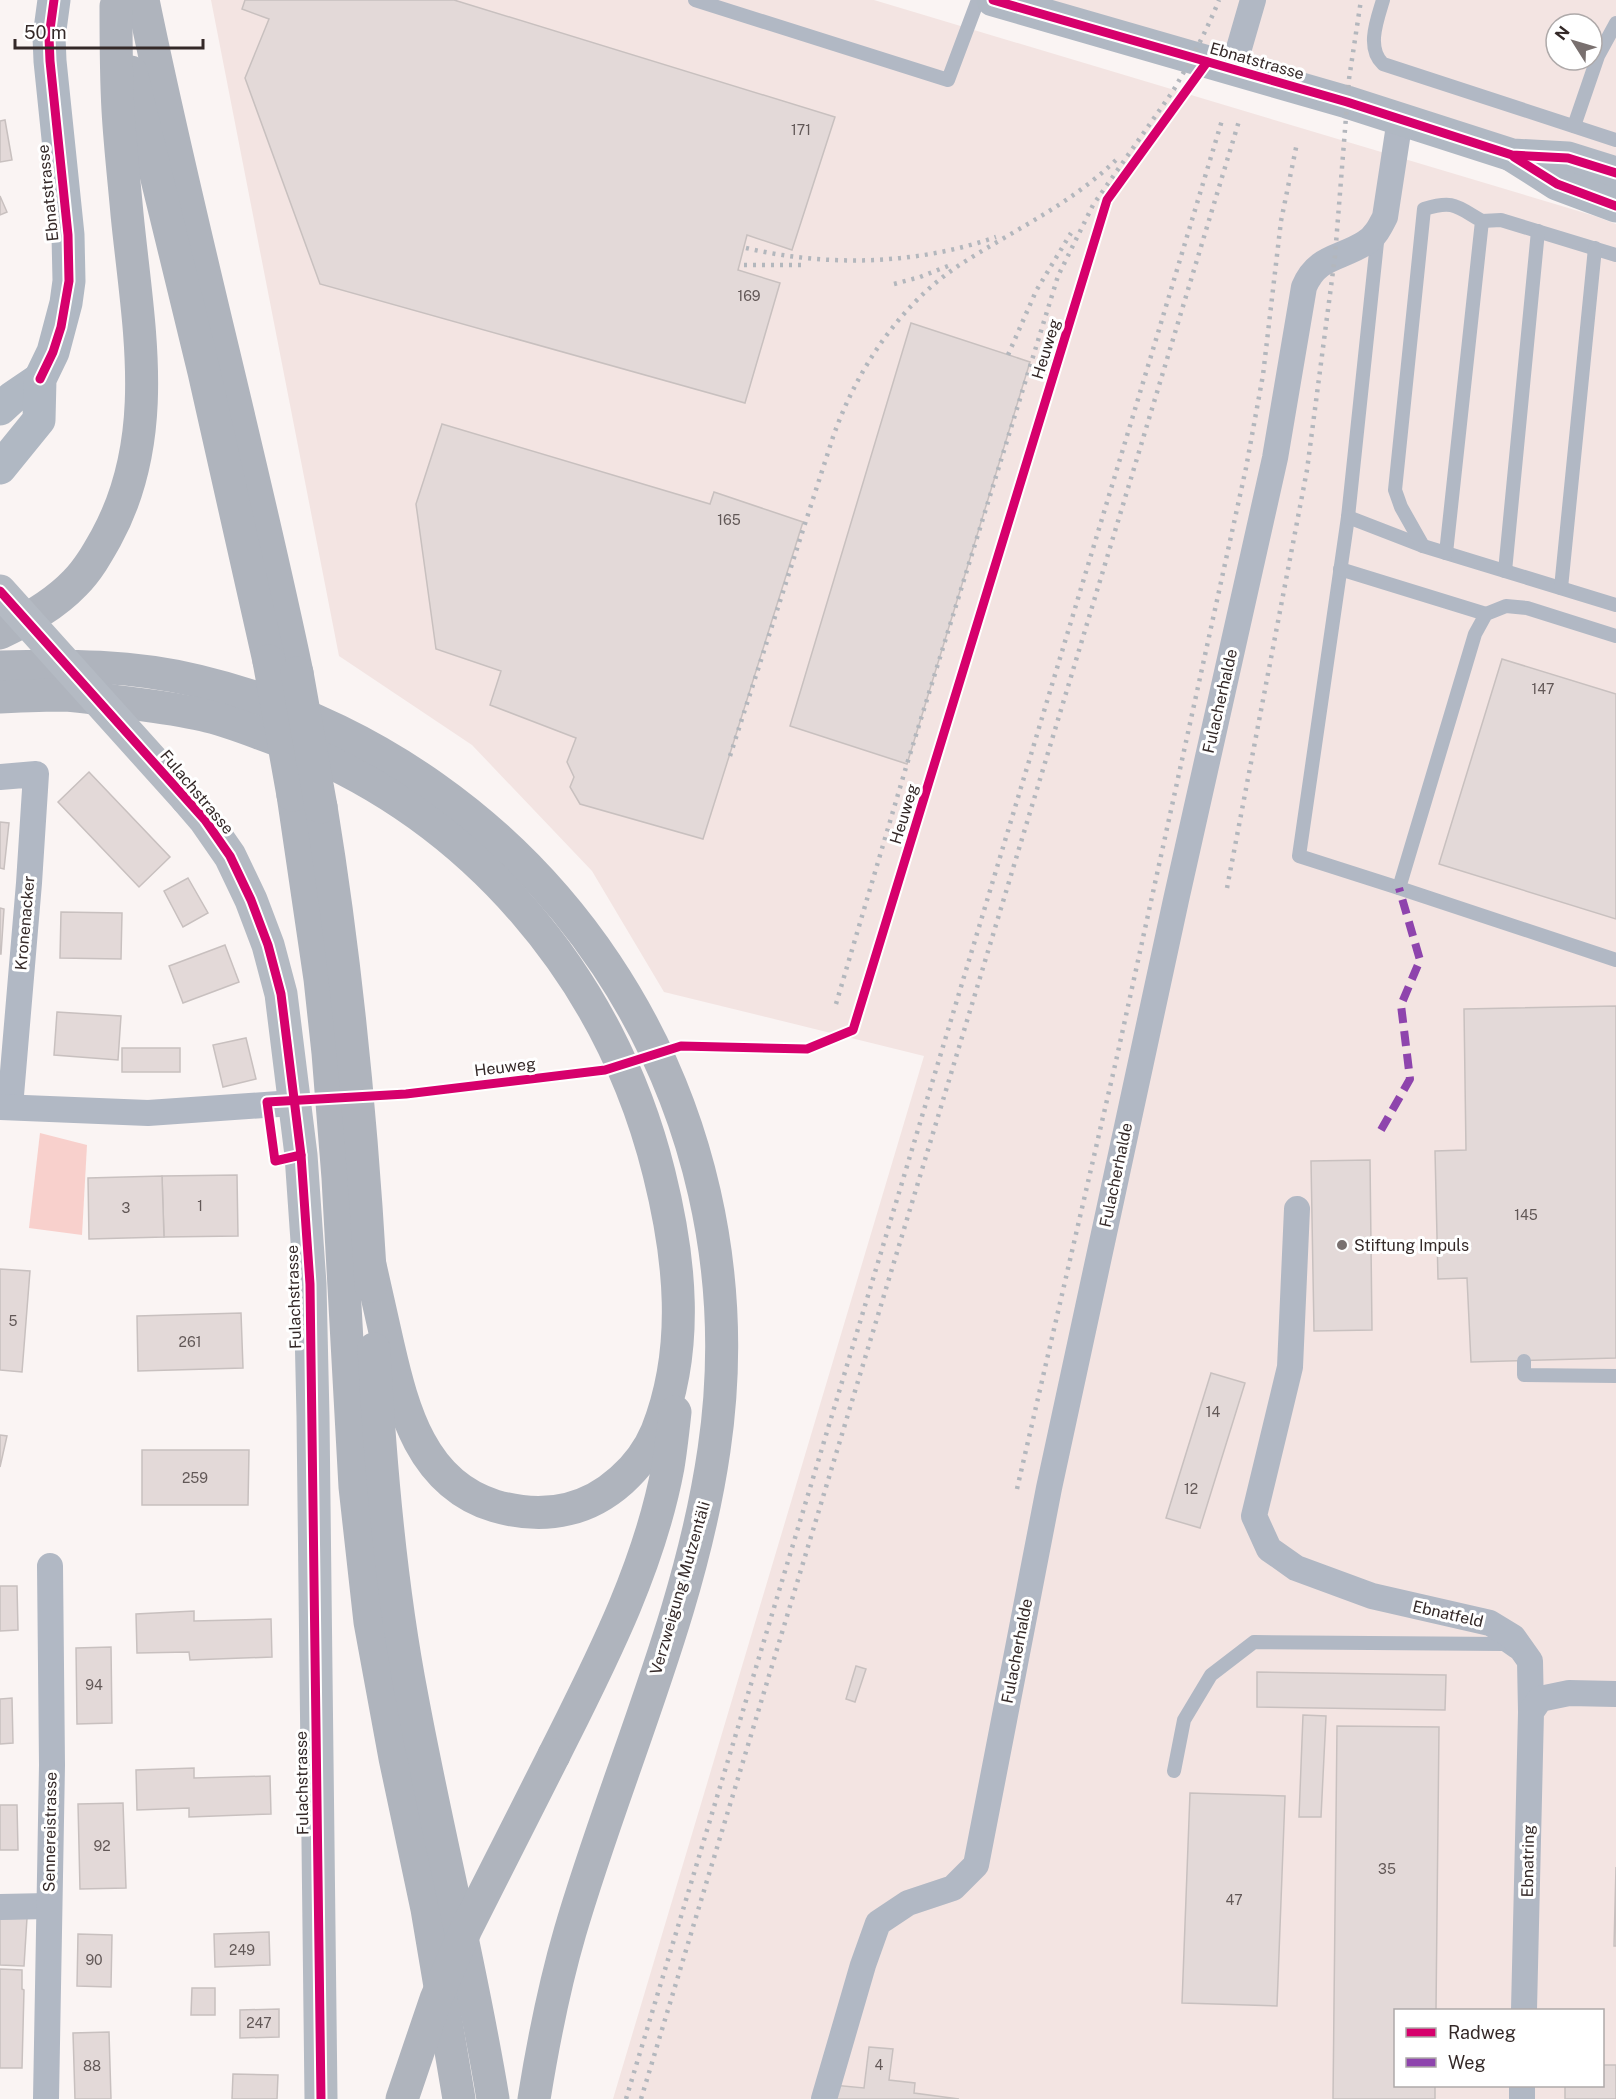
<svg xmlns="http://www.w3.org/2000/svg" width="1616" height="2099" font-family="'Public Sans',sans-serif">
<rect width="100%" height="100%" fill="#faf4f3"/>
<g fill="#f3e4e2" fill-rule="evenodd">
<path d="M211 0H874L1595 216 1616 224V2099H613L924 1056 664 992 592 871 472 745 339 656ZM1396 2010H1602V2086H1396Z"/>
<path d="M993 0H1616V188ZM1556 24H1592V60H1556Z"/>
</g>
<polygon fill="#f8d0cc" points="40,1133 87,1145 82,1235 29,1228"/>
<g fill="#e3d9d8" stroke="#c8c0bf" stroke-width="1.5">
<polygon points="245,0 454,0 835,117 792,250 747,235 738,270 780,283 745,403 320,284 245,78 269,19 242,9"/>
<polygon points="5,120 12,160 0,162 0,121"/>
<polygon points="0,196 7,212 0,215"/>
<polygon points="911,323 1030,362 907,764 790,726"/>
<polygon points="442,424 710,504 714,492 803,522 703,839 580,804 570,787 574,777 567,762 576,738 490,705 501,671 436,649 416,504"/>
<polygon points="1502,659 1616,694 1616,919 1439,864"/>
<polygon points="89,772 170,857 139,887 58,802"/>
<polygon points="0,822 9,823 4,869 0,868"/>
<polygon points="188,878 208,913 183,927 164,891"/>
<polygon points="0,908 4,909 1,954 0,954"/>
<polygon points="61,912 122,913 121,959 60,958"/>
<polygon points="225,945 239,982 183,1003 169,966"/>
<polygon points="1616,1006 1616,1358 1471,1362 1467,1278 1438,1279 1435,1151 1466,1150 1464,1009"/>
<polygon points="57,1012 121,1016 118,1060 54,1055"/>
<polygon points="246,1038 256,1079 223,1087 213,1045"/>
<rect x="122" y="1048" width="58" height="24"/>
<polygon points="1370,1160 1372,1330 1314,1331 1311,1161"/>
<polygon points="237,1175 238,1236 164,1237 162,1176"/>
<polygon points="162,1176 164,1237 89,1239 88,1178"/>
<polygon points="0,1269 30,1271 22,1372 0,1370"/>
<polygon points="241,1313 243,1368 138,1371 137,1316"/>
<polygon points="1211,1373 1245,1383 1200,1528 1166,1518"/>
<polygon points="0,1435 7,1436 0,1467"/>
<polygon points="142,1450 249,1450 248,1505 142,1505"/>
<polygon points="0,1586 17,1586 18,1630 0,1631"/>
<polygon points="194,1611 194,1621 271,1619 272,1657 190,1660 189,1652 137,1653 136,1614"/>
<polygon points="111,1647 112,1723 77,1724 76,1648"/>
<polygon points="856,1666 866,1669 855,1702 846,1699"/>
<polygon points="1257,1672 1446,1675 1445,1710 1257,1707"/>
<polygon points="12,1698 13,1743 0,1744 0,1699"/>
<polygon points="1303,1715 1326,1716 1321,1817 1299,1817"/>
<polygon points="1337,1726 1439,1727 1436,2010 1396,2010 1396,2086 1435,2086 1435,2099 1333,2099"/>
<polygon points="194,1768 194,1778 270,1776 271,1814 189,1817 189,1808 137,1810 136,1770"/>
<polygon points="1190,1793 1285,1796 1277,2006 1182,2003"/>
<polygon points="123,1803 126,1888 80,1889 78,1804"/>
<polygon points="0,1805 17,1805 18,1850 0,1850"/>
<polygon points="1616,1867 1616,1946 1614,1946"/>
<polygon points="27,1918 24,1966 0,1965 0,1919"/>
<polygon points="269,1932 270,1965 215,1967 214,1934"/>
<polygon points="78,1934 112,1935 111,1987 77,1986"/>
<polygon points="0,1969 22,1970 22,1989 24,1990 22,2068 0,2068"/>
<polygon points="192,1988 215,1988 215,2015 191,2015"/>
<polygon points="279,2009 279,2037 240,2038 240,2010"/>
<polygon points="109,2032 111,2099 75,2099 73,2033"/>
<polygon points="869,2047 893,2049 889,2080 915,2083 914,2093 959,2099 831,2099 833,2085 864,2088"/>
<polygon points="1602,2065 1616,2065 1616,2099 1565,2099 1565,2086 1602,2086"/>
<polygon points="233,2074 278,2075 277,2099 232,2099"/>
</g>
<g fill="none" stroke-linecap="round" stroke-linejoin="round">
<g stroke="#b1b8c4" stroke-width="14">
<polyline points="695,0 948,80 978,0"/>
<path d="M1383 0C1377 20 1366 48 1383 64L1616 140"/>
<polyline points="1574,126 1598,56 1616,23"/>
<polyline points="1482,221 1501,220 1616,255"/>
<polyline points="1378,233 1348,517 1299,856 1399,888"/>
<polyline points="1348,517 1423,546 1616,605"/>
<path d="M1423 546 1401 507 1395 490 1424 209C1454 200 1456 206 1482 221L1446 553"/>
<polyline points="1340,569 1486,614"/>
<polyline points="1505,571 1538,231"/>
<polyline points="1561,588 1595,248"/>
<polyline points="1616,636 1527,608 1506,606 1486,614 1475,634 1399,888 1616,960"/>
<polyline points="1524,1361 1524,1375 1616,1376"/>
<polyline points="1174,1771 1184,1720 1211,1675 1254,1642 1504,1644 1514,1651"/>
</g>
<g stroke="#b1b8c4" stroke-width="26">
<polyline points="1233,69 1253,0"/>
<polyline points="0,777 36,774 29,883 10,1107"/>
<polyline points="0,1107 148,1113 293,1103"/>
<polyline points="1297,1209 1290,1367 1254,1516 1269,1549 1296,1568 1372,1596 1490,1623 1513,1637 1530,1661 1531,1712"/>
<polyline points="0,1907 48,1906"/>
<polyline points="1524,2010 1531,1712 1540,1699 1569,1693 1616,1694"/>
<polyline points="46,2099 52,1765 50,1566"/>
<path d="M824 2099 863 1965 878 1923 908 1903 953 1888 976 1865 1049 1488 1176 900 1275 458 1304 287C1317 256 1340 259 1365 243 1375 237 1380 227 1385 217L1400 119"/>
<polyline points="1522,2099 1522,2086"/>
</g>
<g stroke="#b0b8c3" stroke-width="33">
<polyline points="993,0 1347,102 1512,155 1568,158 1616,173"/>
<polyline points="1513,156 1557,184 1616,206"/>
<polyline points="0,409 12,398 40,379"/>
<polyline points="0,468 39,420 40,379 53,352 66,303 69,281 68,235 50,61 49,37 54,0"/>
</g>
<polyline stroke="#b4bac3" stroke-width="33" points="187,799 205,820 230,856 251,900 268,945 281,994 301,1155 310,1284 313,1417 321,2099"/>
<g stroke="#afb4bd" stroke-width="33">
<path d="M143 0C189 225 250 448 297 673"/>
<polyline points="131,72 204,372 269,661"/>
<path d="M0 633C27 620 54 605 75 583 88 570 97 554 106 538 162 436 138 325 127 214 124 180 120 145 118 110 116 76 116 41 116 6"/>
<path d="M0 667C67 665 133 665 198 681 547 765 766 1097 714 1450 690 1616 617 1771 570 1932 554 1987 543 2043 534 2099"/>
<path d="M0 697C22 696 44 695 65 695 82 696 98 699 114 701 144 705 174 708 203 715 230 721 255 732 281 741 472 814 610 976 659 1173 680 1257 690 1348 657 1431 642 1467 607 1500 568 1509 544 1515 519 1513 495 1506 422 1484 403 1410 388 1345 382 1318 376 1291 370 1265"/>
<polyline points="293,795 320,979 328,1053 338,1178 355,1487 370,1622 395,1758 427,1909 459,2099"/>
<path d="M321 807C347 966 362 1125 371 1286"/>
<path d="M374 1349C380 1466 390 1583 412 1697 437 1832 471 1964 493 2099"/>
<path d="M554 1755C600 1663 649 1569 668 1467 671 1449 673 1430 675 1412"/>
</g>
<g stroke="#b3b7bd" stroke-width="4.5" stroke-dasharray="3 6" stroke-linecap="butt">
<path d="M746 248C827 267 916 265 996 237"/>
<polyline points="744,265 802,265"/>
<polyline points="894,284 920,277 953,264"/>
<polyline points="1008,355 1036,291 1071,233"/>
<path d="M730 756 833 437C857 369 900 304 961 264 1014 230 1071 204 1116 160"/>
<polyline points="1227,888 1307,470 1335,256 1349,79 1361,0"/>
<path d="M836 1004 907 764 1058 276 1093 205 1173 91C1190 62 1206 32 1219 0"/>
<polyline points="1017,1489 1116,1061 1246,468 1263,375 1281,221 1297,143"/>
<polyline points="626,2099 1223,117"/>
<polyline points="641,2099 1239,121"/>
</g>
<polyline stroke="#b4bac3" stroke-width="33" points="0,591 187,799"/>
<g stroke="#afb4bd" stroke-width="33">
<polyline points="269,661 293,795"/>
<polyline points="297,673 321,807"/>
<polyline points="402,2099 436,1999 466,1929 554,1755"/>
</g>
<polyline stroke="#8e44ad" stroke-width="8" stroke-dasharray="15 8" stroke-linecap="butt" points="1381,1130 1410,1079 1401,1005 1420,960 1399,888"/>
<g stroke="#fff" stroke-width="13">
<g id="cycleway">
<polyline points="993,0 1347,102 1512,155 1568,158 1616,173"/>
<polyline points="1514,157 1557,184 1616,206"/>
<polyline points="40,379 53,352 61,327 69,281 68,235 50,61 49,37 54,0"/>
<polyline points="0,591 205,820 230,856 251,900 268,945 281,994 301,1155 310,1284 321,2099"/>
<polyline points="301,1155 275,1161 267,1102 406,1094 605,1070 681,1046 807,1049 853,1030 1107,200 1207,62"/>
</g>
</g>
<use href="#cycleway" stroke="#d6006c" stroke-width="9"/>
</g>
<circle fill="#79706f" stroke="#fff" stroke-width="2" cx="1342" cy="1245" r="6"/>
<g text-anchor="middle" dominant-baseline="central" stroke-width="6" stroke-linejoin="round" paint-order="stroke">
<g font-size="14" fill="#625857">
<text x="801" y="130">171</text>
<text x="749" y="296">169</text>
<text x="729" y="520">165</text>
<text x="1543" y="689">147</text>
<text x="200" y="1206">1</text>
<text x="126" y="1208">3</text>
<text x="1526" y="1215">145</text>
<text x="13" y="1321">5</text>
<text x="190" y="1342">261</text>
<text x="1213" y="1412">14</text>
<text x="195" y="1478">259</text>
<text x="1191" y="1489">12</text>
<text x="94" y="1685">94</text>
<text x="102" y="1846">92</text>
<text x="1387" y="1869">35</text>
<text x="1234" y="1900">47</text>
<text x="242" y="1950">249</text>
<text x="94" y="1960">90</text>
<text x="259" y="2023">247</text>
<text x="879" y="2065">4</text>
<text x="92" y="2066">88</text>
</g>
<g font-size="16" fill="#342928" stroke="#fff">
<text transform="translate(1257 61) rotate(16)">Ebnatstrasse</text>
<text transform="translate(48 193) rotate(-96)">Ebnatstrasse</text>
<text transform="translate(1046 349) rotate(-73)">Heuweg</text>
<text transform="translate(1220 701) rotate(-77)">Fulacherhalde</text>
<text transform="translate(197 792) rotate(50)">Fulachstrasse</text>
<text transform="translate(904 814) rotate(-73)">Heuweg</text>
<text transform="translate(25 923) rotate(-85)">Kronenacker</text>
<text transform="translate(505 1067) rotate(-7)">Heuweg</text>
<text transform="translate(1116 1175) rotate(-78)">Fulacherhalde</text>
<text transform="translate(294 1297) rotate(-92)">Fulachstrasse</text>
<text transform="translate(680 1588) rotate(-74)">Verzweigung Mutzentäli</text>
<text transform="translate(1448 1614) rotate(13)">Ebnatfeld</text>
<text transform="translate(1017 1651) rotate(-79)">Fulacherhalde</text>
<text transform="translate(302 1783) rotate(-91)">Fulachstrasse</text>
<text transform="translate(50 1832) rotate(-89)">Sennereistrasse</text>
<text transform="translate(1528 1861) rotate(-89)">Ebnatring</text>
</g>
<g font-size="16" fill="#342928" stroke="#fff" text-anchor="start">
<text x="1354" y="1245">Stiftung Impuls</text>
</g>
</g>
<rect x="1394" y="2009" width="210" height="78" fill="#ffffff" stroke="#aea9a9" stroke-width="1.5"/>
<rect x="1406" y="2028" width="30" height="9" fill="#d6006c" stroke="#aea9a9" stroke-width="1.5"/>
<text x="1448" y="2039" font-size="18" fill="#342928">Radweg</text>
<rect x="1406" y="2058" width="30" height="9" fill="#8e44ad" stroke="#aea9a9" stroke-width="1.5"/>
<text x="1448" y="2069" font-size="18" fill="#342928">Weg</text>
<g transform="translate(1574 42) rotate(307)"><circle r="28" fill="#ffffff" stroke="#aea9a9" stroke-width="1.5"/>
<path d="M0-4.5L10 22L0 15L-10 22Z" fill="#79706f"/>
<text y="-9" font-size="16" font-weight="bold" text-anchor="middle" fill="#342928">N</text>
</g>
<path d="M15 39v9h188v-9" fill="none" stroke="#342928" stroke-width="3"/>
<text x="24" y="39" font-size="18" fill="#342928" stroke="#ffffff" stroke-width="4.5" paint-order="stroke">50 m</text>
</svg>
